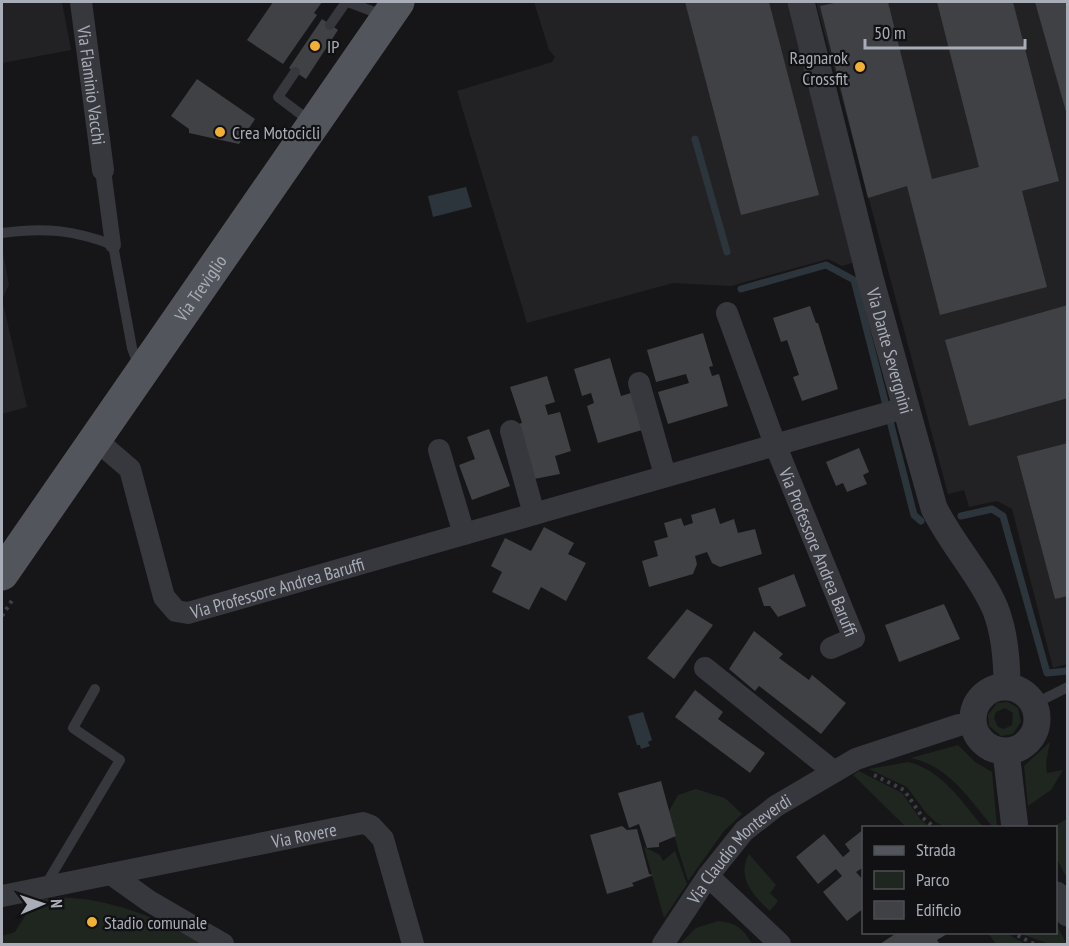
<svg xmlns="http://www.w3.org/2000/svg" width="1069" height="946" font-family="'PT Sans Narrow',sans-serif">
<rect width="100%" height="100%" fill="#161618"/>
<g fill="#222225">
<polygon points="2,2 62,2 71,50 2,63"/>
<polygon points="534,2 787,2 855,262 842,266 828,259 731,286 673,283 527,323 457,91 552,62 555,57 549,50"/>
<polygon points="816,2 1067,2 1067,664 1053,668 1012,509 997,501 969,507 964,490 948,494"/>
<polygon points="2,247 9,285 2,299 27,407 2,414"/>
</g>
<g fill="#1e261f" fill-rule="evenodd">
<path d="M1008 702 1018 708 1021 722 1013 734 1001 736 989 726 988 715 997 703ZM1005 708 1013 713 1012 725 1004 729 998 727 994 718 996 712Z"/>
<polygon points="1050,742 1046,762 1047,773 1063,770 1051,790 1028,806 1024,766"/>
<path d="M958 745 975 762 992 772 997 827H993C969 799 949 766 911 758Z"/>
<path d="M908 762C942 770 962 802 983 827H946L937 823 927 814 907 787 869 769Z"/>
<polygon points="859,771 902,793 921,820 930,827 906,827 853,775"/>
<polygon points="696,789 725,798 742,814 724,831 688,881 670,822 669,811 678,795"/>
<polygon points="1067,819 1068,819 1067,878 1056,858 1056,828 1052,827"/>
<polygon points="644,847 660,855 663,861 675,851 687,884 664,918"/>
<path d="M749 854 776 885 770 893 778 901 770 911C753 896 736 877 749 854Z"/>
<path d="M54 897C111 898 154 916 203 944H2V936L15 932 35 900Z"/>
<path d="M718 921C735 922 744 929 752 944H680L696 928Z"/>
<polygon points="1056,924 1067,944 1049,944 1019,933 1056,932"/>
<polygon points="988,933 1006,933 1025,944 996,944"/>
</g>
<g fill="#2c353c">
<polygon points="466,187 472,207 433,217 428,196"/>
<polygon points="643,712 652,740 648,742 650,746 641,749 640,745 637,745 628,716"/>
</g>
<g fill="none" stroke-linecap="round" stroke-linejoin="round">
<g stroke="#2c353c" stroke-width="7">
<polyline points="695,139 727,252"/>
<polyline points="741,289 826,265 854,280 914,515 921,521"/>
<polyline points="961,516 992,509 1003,516 1047,673 1068,671"/>
</g>
</g>
<g fill="#404145">
<polygon points="273,2 322,2 314,13 317,15 283,64 247,40"/>
<polygon points="685,2 769,2 819,195 741,215"/>
<polygon points="839,2 888,2 932,179 979,167 937,2 1013,2 1059,181 1022,191 1047,287 940,315 907,186 868,198 820,6"/>
<polygon points="1035,2 1068,2 1068,115 1067,115"/>
<polygon points="322,19 338,30 306,79 289,68"/>
<polygon points="197,79 255,119 239,144 189,133 189,129 171,116"/>
<polygon points="1068,305 1068,398 969,426 945,340"/>
<polygon points="810,306 816,323 818,323 838,389 802,401 793,377 799,375 787,340 781,342 773,318"/>
<polygon points="703,333 713,366 709,367 712,376 719,374 728,406 668,424 658,392 689,383 686,374 656,382 647,350"/>
<polygon points="610,358 621,396 631,393 642,430 598,443 587,406 594,403 591,393 582,396 574,369"/>
<polygon points="547,376 555,402 545,405 548,415 560,412 571,451 555,456 560,474 534,479 518,424 522,423 510,387"/>
<polygon points="489,429 510,486 472,500 459,465 475,459 467,437"/>
<polygon points="1068,443 1068,596 1055,599 1017,456"/>
<polygon points="859,448 869,472 863,475 867,484 847,492 843,483 836,486 826,462"/>
<polygon points="715,508 720,524 734,519 738,533 755,529 762,554 720,567 712,563 707,552 695,556 697,564 693,574 649,587 642,561 658,556 654,541 668,537 664,523 681,518 684,526 693,523 691,515"/>
<polygon points="544,527 574,543 568,554 586,563 566,601 541,587 529,610 492,592 502,572 491,566 505,538 531,551"/>
<polygon points="794,574 806,606 778,617 770,606 764,606 758,588"/>
<polygon points="944,604 960,639 899,662 885,625"/>
<polygon points="687,609 713,625 674,679 647,658"/>
<polygon points="754,631 783,654 779,658 809,680 812,675 846,703 821,734 759,686 755,691 729,669"/>
<polygon points="695,690 723,712 718,719 765,753 750,773 675,717"/>
<polygon points="661,781 676,836 659,843 659,847 647,848 639,824 629,828 618,793"/>
<polygon points="622,826 627,830 637,829 649,874 653,875 632,883 634,886 607,894 590,835"/>
<polygon points="864,829 864,867 856,872 864,881 864,908 847,921 823,892 842,876 836,869 818,884 796,857 824,834 843,857 850,851 845,844"/>
<polygon points="898,932 946,932 947,934 937,940 940,944 880,944"/>
</g>
<g fill="none" stroke-linecap="round" stroke-linejoin="round">
<g stroke="#3d3f44" stroke-width="4" stroke-dasharray="3 4.5" stroke-linecap="butt">
<polyline points="2,616 13,599"/>
<polyline points="874,775 904,790 923,818 935,828"/>
<polyline points="1011,932 1034,944"/>
</g>
<g stroke="#37383d" stroke-width="10">
<polyline points="348,2 385,16"/>
<polyline points="330,25 346,2"/>
<polyline points="295,72 278,97 311,122"/>
<path d="M2 233C44 227 74 230 113 245L132 348 139 367"/>
<polyline points="1034,704 1068,687"/>
<polyline points="45,886 120,760 73,728 95,689"/>
</g>
<polyline stroke="#37383d" stroke-width="16" points="103,170 113,245"/>
<g stroke="#37383d" stroke-width="22">
<path id="s1" d="M81 2 103 170"/>
<path id="s2" d="M727 313 775 444 854 638 831 648"/>
<polyline points="639,383 665,475"/>
<polyline points="511,431 534,514"/>
<path id="s3" d="M95 439 130 469 164 597 176 611 188 613 908 407"/>
<polyline points="439,450 464,534"/>
<polyline points="705,668 833,771"/>
<polyline points="111,874 149,901 223,944"/>
<polyline points="708,876 780,944"/>
<path id="s4" d="M2 896 363 823 371 826 383 839 413 944"/>
<path id="s5" d="M663 944 708 876 744 831 776 806 856 759 959 725 972 723"/>
</g>
<g stroke="#37383d" stroke-width="27">
<path id="s6" d="M801 2 870 278 934 508C951 543 981 575 995 608 1005 633 1007 660 1007 686"/>
<circle cx="1005" cy="719" r="32"/>
<polyline points="1006,752 1015,828"/>
<polyline points="1056,895 1068,913"/>
</g>
<path stroke="#53555c" stroke-width="33" id="s7" d="M2 574 398 2"/>
</g>
<g fill="#f2b134" stroke="#111113" stroke-width="2">
<circle cx="315" cy="46" r="6"/>
<circle cx="860" cy="67" r="6"/>
<circle cx="220" cy="132" r="6"/>
<circle cx="92" cy="922" r="6"/>
</g>
<g text-anchor="middle" dominant-baseline="central" stroke-width="4.5" stroke-linejoin="round" paint-order="stroke">
<g font-size="18" fill="#a8adb8" stroke="#111113" text-anchor="start">
<text x="327" y="46">IP</text>
<text x="848" y="57" text-anchor="end">Ragnarok<tspan x="848" dy="21">Crossfit</tspan></text>
<text x="232" y="132">Crea Motocicli</text>
<text x="104" y="922">Stadio comunale</text>
</g>
<g font-size="18" fill="#a8adb8" stroke="#111113">
<text stroke="none"><textPath href="#s1" startOffset="84">Via Flaminio Vacchi</textPath></text>
<text stroke="none"><textPath href="#s7" startOffset="348">Via Treviglio</textPath></text>
<text stroke="none"><textPath href="#s6" startOffset="360">Via Dante Severgnini</textPath></text>
<text stroke="none"><textPath href="#s2" startOffset="256">Via Professore Andrea Baruffi</textPath></text>
<text stroke="none"><textPath href="#s3" startOffset="302">Via Professore Andrea Baruffi</textPath></text>
<text stroke="none"><textPath href="#s4" startOffset="308">Via Rovere</textPath></text>
<text stroke="none"><textPath href="#s5" startOffset="123">Via Claudio Monteverdi</textPath></text>
</g>
</g>
<rect width="1069" height="946" fill="none" stroke="#a8adb8" stroke-width="6"/>
<rect x="862" y="826" width="195" height="108" fill="#111113" stroke="#4d4f55" stroke-width="1.5"/>
<rect x="874" y="846" width="30" height="9" fill="#53555c" stroke="#4d4f55" stroke-width="1.5"/>
<text x="916" y="856" font-size="18" fill="#a8adb8">Strada</text>
<rect x="874" y="871" width="30" height="18" fill="#1e261f" stroke="#4d4f55" stroke-width="1.5"/>
<text x="916" y="886" font-size="18" fill="#a8adb8">Parco</text>
<rect x="874" y="901" width="30" height="18" fill="#404145" stroke="#4d4f55" stroke-width="1.5"/>
<text x="916" y="916" font-size="18" fill="#a8adb8">Edificio</text>
<g transform="translate(42 904) rotate(88)" stroke="#111113" stroke-width="4.5" paint-order="stroke">
<path d="M0-4.5L10 22L0 15L-10 22Z" fill="#a8adb8"/>
<text y="-9" font-size="16" font-weight="bold" text-anchor="middle" fill="#a8adb8">N</text>
</g>
<path d="M865 39v9h160v-9" fill="none" stroke="#a8adb8" stroke-width="3"/>
<text x="874" y="39" font-size="18" fill="#a8adb8" stroke="#111113" stroke-width="4.5" paint-order="stroke">50 m</text>
</svg>
